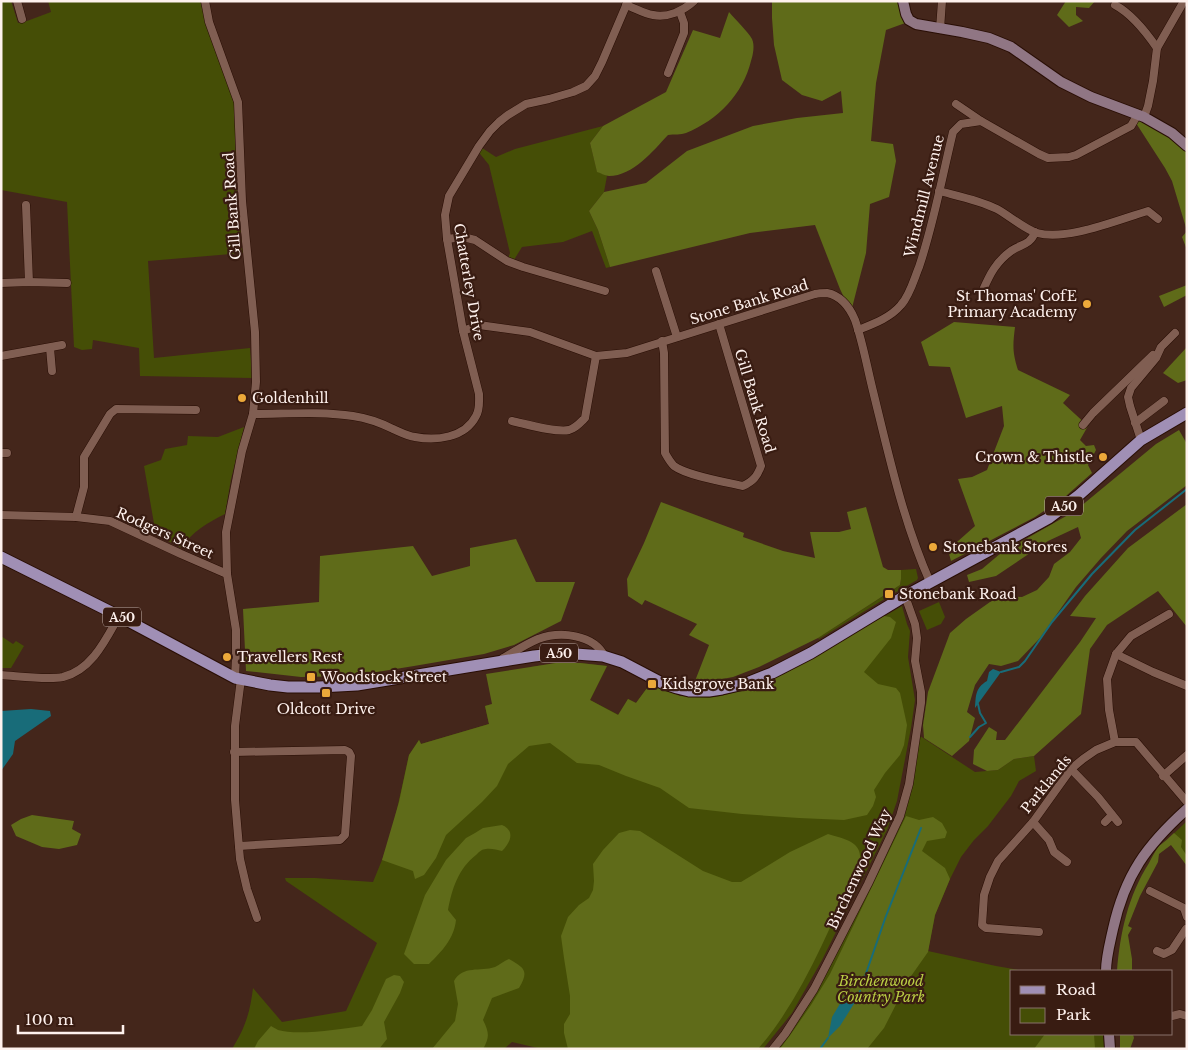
<svg xmlns="http://www.w3.org/2000/svg" width="1188" height="1050" font-family="'Libre Baskerville',serif">
<rect width="100%" height="100%" fill="#44261b"/>
<g fill="#454e06">
<polygon points="1,1 11,1 18,23 27,21 51,12 48,1 200,1 234,100 237,181 243,253 148,261 154,358 250,348 252,378 140,376 139,348 93,340 92,349 82,350 74,347 67,202 1,190"/>
<polygon points="603,126 590,143 597,171 607,176 604,192 589,211 598,230 610,267 606,268 592,231 563,242 522,247 512,263 507,261 510,253 489,165 477,150 479,146 496,157 515,149"/>
<path d="M244 427 231 479 225 514C209 522 191 532 182 548L156 535 144 466 161 460 165 449 187 445 188 436 218 437Z"/>
<polygon points="916,569 918,578 917,580 891,595 819,639 818,638 900,585 901,579 901,570"/>
<polygon points="939,602 945,617 941,624 927,630 919,611"/>
<path d="M902 606 907 624 910 631 908 657 915 700 911 728 897 801 887 830 822 960 792 1013 763 1049H542L512 1042 504 1049H232C245 1028 250 1013 253 988L282 1022 346 1011 377 943 286 881 285 878H315L373 882 382 860 391 834 397 809 409 755 419 740 421 744 489 724 485 706 492 704 531 667 556 663H580L607 666 590 700 619 715 628 699 636 703 650 684 680 696 689 697H715L748 689 784 674 854 634Z"/>
<polygon points="1,636 13,644 16,641 24,646 11,668 1,668"/>
<polygon points="917,734 975,772 998,770 1014,759 1034,756 1036,771 1019,781 1011,796 988,826 974,840 961,857 950,879 935,915 928,951 996,966 1025,971 1012,971 1012,1034 1103,1034 1105,1049 773,1049 807,1001 900,813"/>
<polygon points="1187,821 1187,866 1178,853 1167,840"/>
</g>
<g fill="#5f6b19">
<polygon points="772,1 903,1 908,22 886,30 876,83 871,141 893,144 896,161 889,197 870,204 866,253 851,312 840,289 815,225 750,233 610,267 598,230 589,211 604,192 646,183 687,151 753,126 797,118 843,113 841,91 822,101 802,95 782,80 774,45 772,18"/>
<polygon points="1066,1 1095,1 1089,8 1076,7 1076,15 1083,21 1069,27 1057,15"/>
<path d="M729 12C735 19 748 32 752 39 755 45 753 55 751 61 743 94 718 120 686 133 681 135 674 134 668 135 653 151 633 176 609 176 605 176 601 173 597 172L590 143 603 126 666 92 693 30 720 38Z"/>
<polygon points="1138,114 1187,146 1187,250 1182,237 1187,231 1172,181 1165,168 1134,120"/>
<polygon points="1187,285 1187,295 1164,307 1159,296"/>
<path d="M954 322 1015 327C1013 344 1012 352 1018 370L1070 395 1063 403 1088 426 1080 440 1086 446 1094 445 1096 450 1088 465 1092 473 1066 496 1035 517 951 561 948 550 975 526 958 479 972 477 987 470 1004 426 1002 406 966 418 950 367 929 366 921 342Z"/>
<polygon points="1187,347 1187,380 1178,383 1163,373"/>
<polygon points="1179,430 1187,444 1187,485 1127,531 1101,558 1076,587 1040,638 1018,661 1001,666 989,664 975,685 967,712 975,718 969,741 952,756 924,738 923,725 928,692 950,633 966,619 990,602 1002,596 1022,597 1037,590 1049,577 1054,564 1070,552 1081,538 1078,527 1048,541 996,576 969,582 967,575 982,569 1001,553 1075,511 1156,444"/>
<polygon points="661,502 744,533 743,537 783,551 815,558 810,532 839,532 851,529 847,512 866,507 883,567 888,570 901,570 901,579 900,585 818,638 759,667 733,677 712,681 695,681 709,645 689,635 697,624 645,600 642,605 628,596 627,579 644,543"/>
<polygon points="1187,504 1187,627 1158,591 1107,625 1090,649 1081,714 1034,756 1014,759 998,770 987,771 973,764 974,750 989,727 997,732 996,740 1005,740 1080,642 1096,618 1070,616 1085,596 1128,548"/>
<polygon points="516,539 536,582 575,582 561,621 514,645 484,654 414,666 352,676 301,677 246,671 243,609 319,602 320,556 413,546 432,576 470,566 470,548"/>
<polygon points="884,616 890,617 896,622 891,638 864,672 878,684 896,688 900,693 907,725 904,745 900,755 885,773 874,790 876,797 873,806 867,815 844,820 799,818 742,814 689,808 660,788 626,776 599,765 577,763 550,743 529,746 508,764 497,786 482,802 446,835 436,858 424,875 415,879 413,871 382,860 399,802 409,755 419,740 421,744 489,724 485,706 492,704 486,674 556,663 580,663 607,666 590,700 618,715 628,699 636,703 650,684 680,696 709,698 721,696 748,689 784,674"/>
<polygon points="32,815 74,821 72,829 81,834 77,845 59,849 42,847 16,836 11,825 21,819"/>
<polygon points="906,816 919,820 933,817 942,823 947,832 945,838 927,841 922,851 945,868 950,879 935,915 928,952 909,979 884,1028 867,1049 780,1049 791,1034 811,1005 830,974"/>
<path d="M502 825C516 831 510 843 502 851 497 850 491 848 486 849 482 849 479 852 476 855 458 869 452 889 448 910L456 920C454 939 442 951 429 964H414L404 954 425 895 446 860 466 838 475 833 483 828Z"/>
<path d="M630 830 640 831 703 871 732 882H741L790 852 828 834C841 838 862 841 860 859 860 863 857 867 856 871 827 932 803 997 758 1049H568L564 1033V1024L570 1014V996L564 958 561 936 568 917 579 905 589 898 593 890 594 881 593 864 603 850 619 833Z"/>
<path d="M1174 833 1182 840 1181 847 1187 856V866L1171 845 1159 854 1158 862 1140 896 1128 926 1132 928 1128 935 1132 959V971H1117C1120 933 1128 896 1149 863 1152 857 1155 851 1159 846 1164 842 1169 838 1174 833Z"/>
<path d="M509 959C525 968 529 971 519 988L492 998 483 1020C489 1032 490 1037 483 1049H432L455 1021 458 1004 454 981C463 965 480 972 495 967 499 965 504 961 509 959Z"/>
<path d="M394 975 400 976 404 982 400 993 384 1022 387 1039 379 1049H254L258 1041 271 1026C273 1027 276 1029 278 1030 298 1036 340 1029 362 1026L372 1010 386 979Z"/>
<polygon points="1045,1034 1094,1034 1095,1049 1034,1049"/>
<polygon points="1120,1034 1133,1034 1134,1038 1130,1049 1120,1049"/>
</g>
<g fill="#186c79">
<path d="M993 669 1001 672 975 708C976 696 975 688 987 681L989 672Z"/>
<polygon points="31,709 50,711 51,716 15,741 13,754 1,771 1,711"/>
<polygon points="851,996 857,999 840,1026 828,1038 832,1017 844,997"/>
</g>
<g fill="none" stroke-linecap="round" stroke-linejoin="round">
<g stroke="#186c79" stroke-width="2">
<polyline points="1001,672 1019,667 1025,661 1052,622 1092,574 1135,530 1187,489"/>
<polyline points="970,737 979,727 986,723 980,713 978,704"/>
<polyline points="863,982 886,916 921,828"/>
<polyline points="857,999 860,991"/>
<polyline points="820,1049 828,1038"/>
</g>
<g stroke="#290e05" stroke-width="9">
<g id="street">
<polyline points="17,1 22,19"/>
<polyline points="205,1 209,22 238,102 242,201 255,332 256,382 253,414 242,451 226,532 227,574 236,630 236,657 235,678"/>
<path d="M626 5C635 8 644 14 653 15 668 18 683 11 694 1"/>
<path d="M1115 5C1132 14 1146 32 1157 48"/>
<polyline points="940,29 942,1"/>
<polyline points="668,73 684,33 684,23 680,12"/>
<polyline points="956,104 981,121"/>
<polyline points="1144,117 1148,106 1153,81 1157,48 1184,1"/>
<path d="M939 191C958 196 979 200 997 209 1008 215 1026 230 1037 233 1068 241 1117 220 1148 211L1158 219"/>
<polyline points="26,205 29,282"/>
<polyline points="447,239 463,237 475,240 507,261 523,267 605,291"/>
<polyline points="656,271 677,337"/>
<polyline points="1,283 29,282 67,283"/>
<path d="M983 290C990 274 996 262 1011 251 1020 244 1030 246 1035 232"/>
<path d="M858 330C873 324 890 318 901 305 910 295 914 279 919 267 934 223 942 177 953 132L961 124 981 121 1039 154 1048 158 1069 157 1076 155 1131 126 1138 114"/>
<path d="M463 331 479 325 530 332 596 356 627 353 815 294C819 293 823 293 827 293 842 296 850 308 855 320 863 343 867 367 873 391 889 456 903 521 930 582"/>
<path d="M662 341 664 353 665 453C668 458 670 462 674 466 688 476 725 482 743 486 753 481 757 477 761 466L719 324"/>
<polyline points="50,348 52,371"/>
<polyline points="1,356 62,345"/>
<path d="M253 414C286 414 321 411 353 416 367 418 381 423 393 429 400 432 407 436 415 437 436 441 465 438 476 416 480 410 479 401 479 394L463 331 447 239 445 215 449 196 479 146 490 131 499 122 508 115 526 104 549 99 573 92 586 86 595 76 602 62 628 1"/>
<path d="M512 421C526 424 556 433 569 430 576 428 580 423 585 418L596 356"/>
<polyline points="1135,423 1164,401"/>
<polyline points="1083,425 1093,413 1153,355"/>
<polyline points="1141,440 1130,406 1128,397 1131,388 1156,358 1161,347 1175,333"/>
<polyline points="2,453 7,453"/>
<polyline points="1,515 76,517 110,521 181,554 227,574"/>
<polyline points="76,517 84,487 84,457 110,414 116,409 196,410"/>
<polyline points="1116,654 1153,672 1187,686"/>
<path d="M503 658C514 652 526 644 538 639 560 631 594 634 605 657"/>
<path d="M1 675C18 676 47 680 63 677 92 670 106 639 119 616"/>
<polyline points="241,679 235,726 235,800 240,859 247,889 257,918"/>
<polyline points="1115,742 1109,710 1107,679 1116,654 1131,636 1169,614"/>
<polyline points="234,752 345,750 349,752 351,756 345,835 340,840 239,846"/>
<polyline points="1071,769 1098,797 1118,822"/>
<polyline points="1163,776 1187,755"/>
<polyline points="1033,822 1049,840 1054,852 1067,862"/>
<polyline points="1105,822 1112,815"/>
<polyline points="1150,891 1184,908 1187,917"/>
<polyline points="1039,932 986,928 982,925 984,895 990,877 998,861 1033,822 1071,769 1083,759 1096,750 1115,742 1136,742 1187,802"/>
<polyline points="1157,951 1164,954 1172,950 1186,929"/>
<polyline points="1172,1016 1180,1014 1187,1016"/>
<polyline points="773,1049 785,1034 814,989 868,884 900,816 909,784 921,703 921,692 915,661 917,638 915,624 905,596"/>
</g>
</g>
<g stroke="#290e05" stroke-width="12">
<g id="secondary">
<polyline points="903,1 906,14 909,20 916,24 962,32 989,38 1011,47 1061,82 1091,97 1144,117 1172,133 1187,146"/>
<path d="M1106 971C1106 957 1110 943 1113 929 1125 875 1146 846 1187 809"/>
<polyline points="1109,1034 1110,1049"/>
</g>
</g>
<g stroke="#290e05" stroke-width="13">
<polyline id="primary" points="1,557 119,616 235,678 270,685 288,687 319,687 357,685 534,656 562,653 603,656 622,662 662,683 677,688 689,691 709,691 722,689 744,684 772,673 811,653 905,596 1049,518 1079,495 1141,440 1187,413"/>
</g>
<use href="#street" stroke="#805e52" stroke-width="8"/>
<use href="#secondary" stroke="#907684" stroke-width="10"/>
<use href="#primary" stroke="#a08fb5" stroke-width="11"/>
</g>
<g fill="#eca93a" stroke="#391c12" stroke-width="2">
<circle cx="1087" cy="304" r="5"/>
<circle cx="242" cy="398" r="5"/>
<circle cx="1103" cy="457" r="5"/>
<circle cx="933" cy="547" r="5"/>
<rect x="884" y="589" width="10" height="10" rx="2.5"/>
<circle cx="227" cy="657" r="5"/>
<rect x="306" y="672" width="10" height="10" rx="2.5"/>
<rect x="647" y="679" width="10" height="10" rx="2.5"/>
<rect x="321" y="688" width="10" height="10" rx="2.5"/>
</g>
<g text-anchor="middle" dominant-baseline="central" stroke-width="4.5" stroke-linejoin="round" paint-order="stroke">
<g fill="#391c12" stroke="#c3b1ab" stroke-width="1">
<rect x="1045" y="496.5" width="38" height="19" rx="4"/>
<rect x="103" y="607.5" width="38" height="19" rx="4"/>
<rect x="540" y="643.5" width="38" height="19" rx="4"/>
</g>
<g font-size="12" font-weight="bold" fill="#fef1ed">
<text x="1064" y="506">A50</text>
<text x="122" y="617">A50</text>
<text x="559" y="653">A50</text>
</g>
<g font-size="14" fill="#fef1ed" stroke="#391c12">
<text transform="translate(924 196) rotate(-76)">Windmill Avenue</text>
<text transform="translate(232 206) rotate(-94)">Gill Bank Road</text>
<text transform="translate(469 282) rotate(80)">Chatterley Drive</text>
<text transform="translate(749 302) rotate(-17)">Stone Bank Road</text>
<text transform="translate(755 401) rotate(73)">Gill Bank Road</text>
<text transform="translate(165 533) rotate(24)">Rodgers Street</text>
<text transform="translate(1046 784) rotate(-51)">Parklands</text>
<text transform="translate(859 869) rotate(-65)">Birchenwood Way</text>
</g>
<g font-size="14" fill="#fef1ed" stroke="#391c12" text-anchor="start">
<text x="1077" y="296" text-anchor="end">St Thomas' CofE<tspan x="1077" dy="16">Primary Academy</tspan></text>
<text x="252" y="398">Goldenhill</text>
<text x="1093" y="457" text-anchor="end">Crown &amp; Thistle</text>
<text x="943" y="547">Stonebank Stores</text>
<text x="899" y="594">Stonebank Road</text>
<text x="237" y="657">Travellers Rest</text>
<text x="321" y="677">Woodstock Street</text>
<text x="662" y="684">Kidsgrove Bank</text>
<text x="326" y="709" text-anchor="middle">Oldcott Drive</text>
</g>
<g font-size="14" font-style="italic" fill="#b9cd44" stroke="#391c12">
<text x="881" y="981">Birchenwood<tspan x="881" dy="16">Country Park</tspan></text>
</g>
</g>
<rect width="1188" height="1050" fill="none" stroke="#fef1ed" stroke-width="5"/>
<rect x="1010" y="970" width="162" height="65" fill="#391c12" stroke="#88716a"/>
<rect x="1020" y="986" width="25" height="8" fill="#a08fb5" stroke="#88716a"/>
<text x="1056" y="995" font-size="15" fill="#fef1ed">Road</text>
<rect x="1020" y="1008" width="25" height="15" fill="#454e06" stroke="#88716a"/>
<text x="1056" y="1020" font-size="15" fill="#fef1ed">Park</text>
<path d="M18 1025v8h105v-8" fill="none" stroke="#fef1ed" stroke-width="2.5"/>
<text x="25" y="1025" font-size="15" fill="#fef1ed" stroke="#391c12" stroke-width="4" paint-order="stroke">100 m</text>
</svg>
